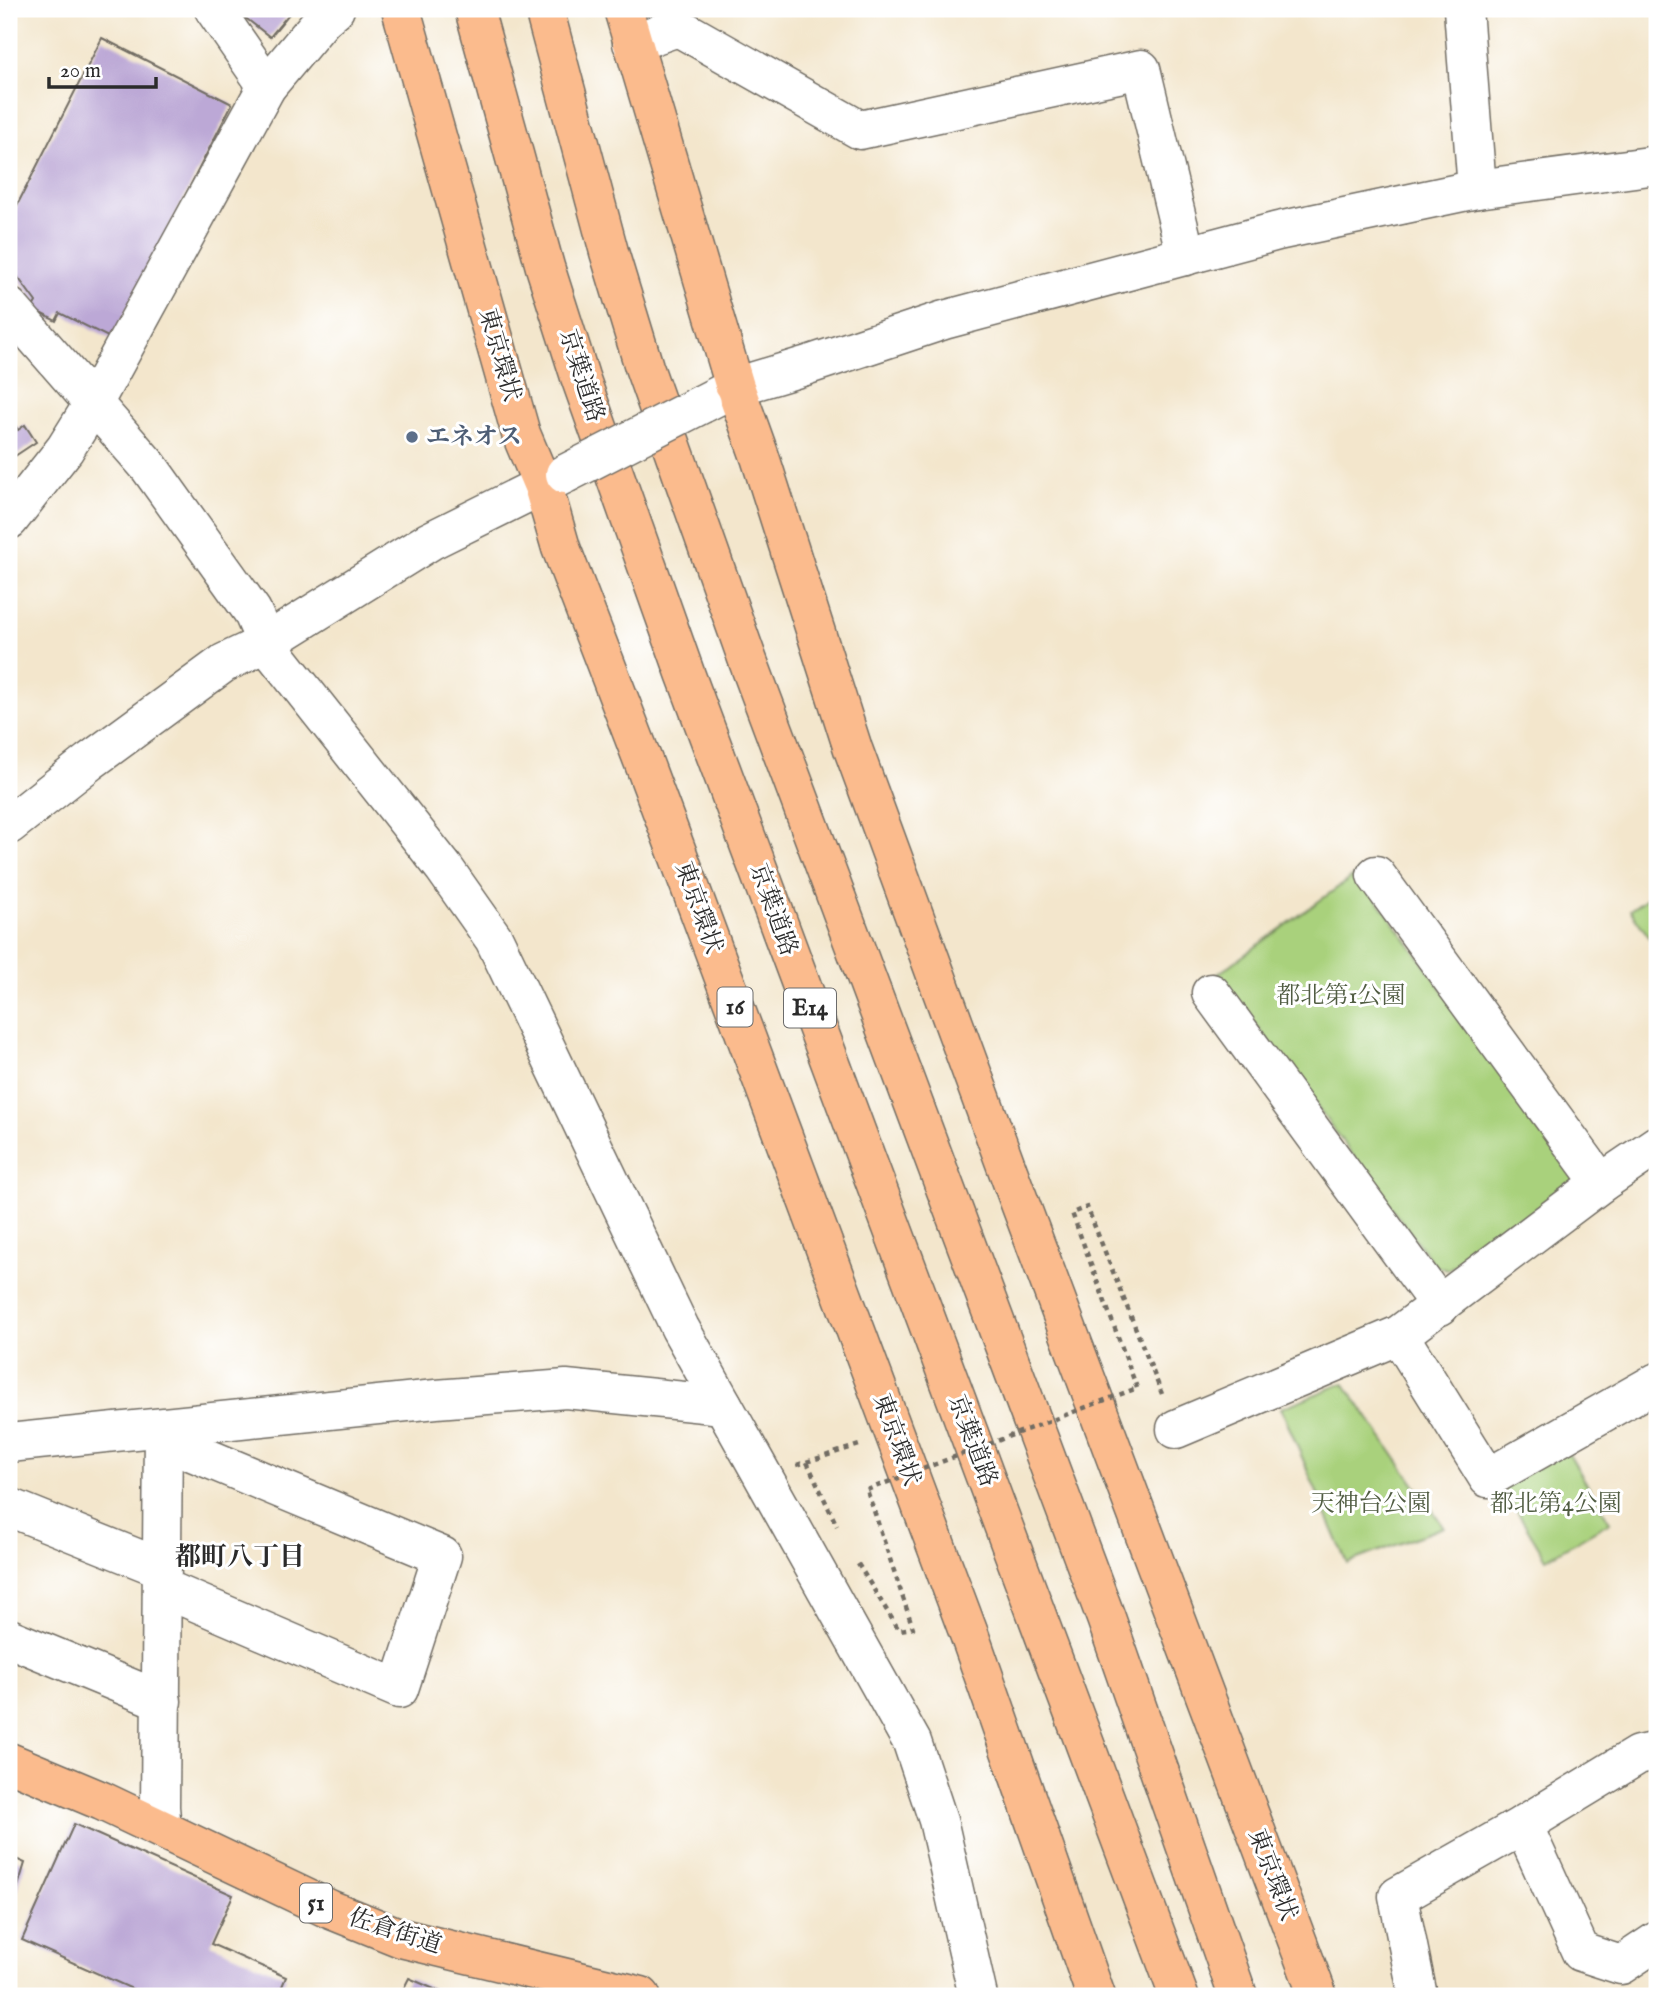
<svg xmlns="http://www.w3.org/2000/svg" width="1666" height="2005" font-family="'IM FELL English','Noto Serif JP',serif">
<rect width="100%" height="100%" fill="#fff"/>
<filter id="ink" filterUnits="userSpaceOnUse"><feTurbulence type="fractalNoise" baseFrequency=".0143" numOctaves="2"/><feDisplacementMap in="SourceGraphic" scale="14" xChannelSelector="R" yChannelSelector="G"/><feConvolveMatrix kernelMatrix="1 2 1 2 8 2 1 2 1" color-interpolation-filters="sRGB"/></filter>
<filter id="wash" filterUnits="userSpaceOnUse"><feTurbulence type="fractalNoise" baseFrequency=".00686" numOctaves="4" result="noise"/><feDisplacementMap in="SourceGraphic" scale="28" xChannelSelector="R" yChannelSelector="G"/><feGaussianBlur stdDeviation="1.57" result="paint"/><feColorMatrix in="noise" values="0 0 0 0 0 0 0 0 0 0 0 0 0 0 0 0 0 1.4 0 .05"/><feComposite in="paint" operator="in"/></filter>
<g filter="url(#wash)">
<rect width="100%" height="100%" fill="#f3e6cc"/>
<g fill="#a9d17c" stroke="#6a7e54" stroke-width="2">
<polygon points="1358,873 1578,1176 1573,1189 1447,1270 1435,1266 1218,974"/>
<polygon points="1657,891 1657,948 1630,910"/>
<polygon points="1344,1383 1444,1527 1347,1563 1281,1408"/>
<polygon points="1565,1448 1610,1522 1546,1559 1502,1486"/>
</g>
<g id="blocks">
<g fill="#bca8d6">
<polygon points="234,9 293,9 270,37"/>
<polygon points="102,38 232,104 112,339 60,313 56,321 32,309 36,302 9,265 9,221"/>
<polygon points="9,416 18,430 25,425 36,442 9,460"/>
<polygon points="74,1824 233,1895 211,1944 286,1977 278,1996 148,1996 22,1940"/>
<polygon points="9,1856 25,1863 9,1916"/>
<polygon points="409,1978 450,1996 400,1996"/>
</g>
</g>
</g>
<g filter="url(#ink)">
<use href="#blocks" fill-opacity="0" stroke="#716c63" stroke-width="2"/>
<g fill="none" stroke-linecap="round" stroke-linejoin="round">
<g stroke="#716c63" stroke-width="41">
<g id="minor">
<polyline points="214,9 267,86"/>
<polyline points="1463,9 1477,189"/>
<polyline points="632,43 678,27 860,130 1141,69 1186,256"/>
<polyline points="9,307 149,467 252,611 266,643 444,868 494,939 680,1328 912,1742 938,1820 978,1996"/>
<polyline points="704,403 735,387 805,366 944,320 1278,231 1477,189 1657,165"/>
<polyline points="9,520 65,449 93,404 267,86 323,19 335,9"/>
<polyline points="9,825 89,762 224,663 266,643 430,541 565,474"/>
<polyline points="1376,875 1601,1183"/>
<polyline points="1211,993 1440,1306"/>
<polyline points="1399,1335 1488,1478 1657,1382"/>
<polyline points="163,1428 178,1446 442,1556 399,1689 163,1588"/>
<polyline points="1176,1429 1399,1335 1601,1183 1657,1145"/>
<polyline points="9,1443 436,1399 566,1389 723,1405"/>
<polyline points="9,1507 161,1568"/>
<polyline points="9,1638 162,1701"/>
<polyline points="1523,1825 1581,1952 1621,1965 1657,1941"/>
<polyline points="162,1829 160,1807 163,1428"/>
<polyline points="1418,1996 1398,1896 1523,1825 1638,1755 1657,1751"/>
</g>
</g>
<g stroke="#716c63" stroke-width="41">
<g id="highway">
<polyline points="401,9 521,434 543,486 561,548 643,761 969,1634 1096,1996"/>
<polyline points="474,9 545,267 580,377 685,673 1179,1996"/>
<polyline points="544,9 609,252 644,367 748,661 1106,1618 1238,1996"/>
<polyline points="623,9 735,387 760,457 853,749 1012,1182 1318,1996"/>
<polyline points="9,1762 102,1801 329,1909 401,1938 641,1996"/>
</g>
</g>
<g stroke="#716c63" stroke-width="4.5" stroke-dasharray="5 5" stroke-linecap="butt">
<polyline points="1137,1388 1072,1213 1087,1207 1162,1394"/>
<polyline points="807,1462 837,1526"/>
<polyline points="797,1465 859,1445"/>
<polyline points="858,1564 899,1630 913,1628 867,1490"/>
</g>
<use href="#minor" stroke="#fff" stroke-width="38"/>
<use href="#highway" stroke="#fbbb8d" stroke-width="38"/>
<g stroke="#716c63" stroke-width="41" stroke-linecap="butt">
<polyline id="minor-bridge" points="565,474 702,404"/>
</g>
<polyline stroke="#716c63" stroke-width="4.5" stroke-dasharray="5 5" stroke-linecap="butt" points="867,1490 1137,1388"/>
<use href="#minor-bridge" stroke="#fff" stroke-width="38"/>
</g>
</g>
<circle fill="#5c6f8a" stroke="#fff" stroke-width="2.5" cx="412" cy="437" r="7"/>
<g text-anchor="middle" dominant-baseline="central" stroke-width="6" stroke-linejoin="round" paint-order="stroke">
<g fill="#fff" stroke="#6b6b6b" stroke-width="2">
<rect x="717.5" y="987.5" width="35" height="39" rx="5"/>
<rect x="784" y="988.5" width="52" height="39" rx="5"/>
<rect x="300" y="1883.5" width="32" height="39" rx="5"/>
</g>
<g font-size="23" font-weight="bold" fill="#2b2b2b">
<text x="735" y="1007">16</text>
<text x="810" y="1008">E14</text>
<text x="316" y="1903">51</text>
</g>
<g font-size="24" fill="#2b2b2b" stroke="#fff">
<text transform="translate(499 355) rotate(74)">東京環状</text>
<text transform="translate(581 376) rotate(72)">京葉道路</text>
<text transform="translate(698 908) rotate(70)">東京環状</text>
<text transform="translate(773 910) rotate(70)">京葉道路</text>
<text transform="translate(896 1440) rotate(70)">東京環状</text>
<text transform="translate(972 1441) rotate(69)">京葉道路</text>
<text transform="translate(1272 1875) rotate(69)">東京環状</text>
<text transform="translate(395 1932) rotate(18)">佐倉街道</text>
</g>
<g font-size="24" font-weight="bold" fill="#4e5e75" stroke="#fff" text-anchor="start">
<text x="426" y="437">エネオス</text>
</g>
<g font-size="24" fill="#515d43" stroke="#fff">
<text x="1341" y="996">都北第1公園</text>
<text x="1371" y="1504">天神台公園</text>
<text x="1556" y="1504">都北第4公園</text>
</g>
<g font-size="26" font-weight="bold" fill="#2b2b2b" stroke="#fff">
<text x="240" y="1557">都町八丁目</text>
</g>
</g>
<rect width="1666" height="2005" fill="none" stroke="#fff" stroke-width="35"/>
<path d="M49 77v10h107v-10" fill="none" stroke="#2b2b2b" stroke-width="3.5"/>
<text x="60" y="77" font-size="21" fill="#2b2b2b" stroke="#ffffff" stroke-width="5" paint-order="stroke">20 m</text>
</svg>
